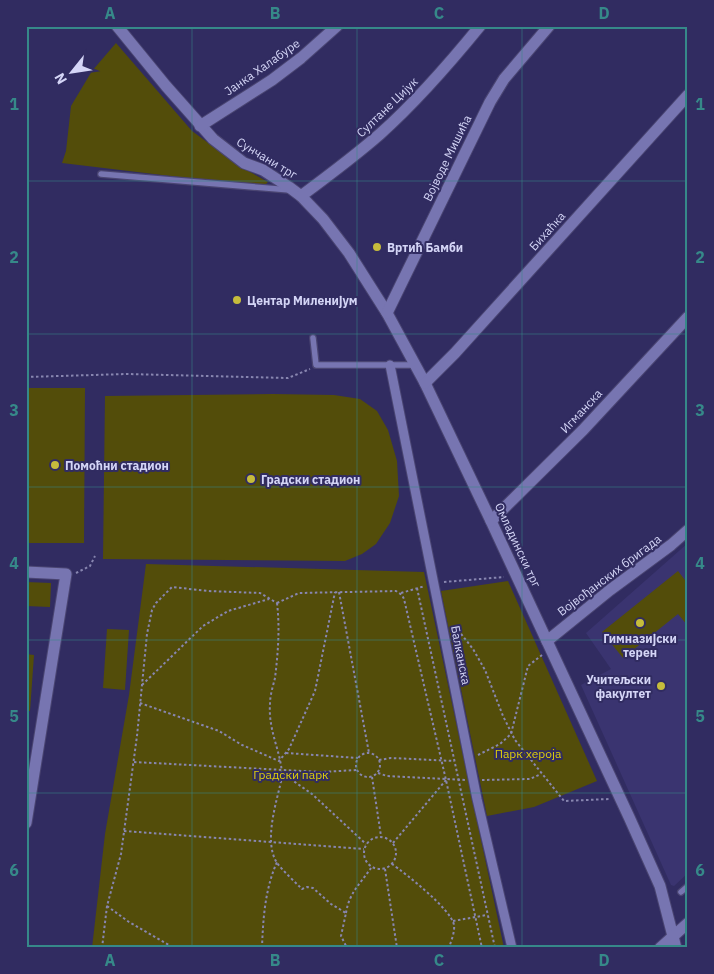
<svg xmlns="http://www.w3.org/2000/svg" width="714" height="974" font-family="'IBM Plex Sans',sans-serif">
<rect width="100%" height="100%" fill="#312c61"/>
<polygon fill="#3a3470" points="688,543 688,873 674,886 671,885 581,685 611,669 586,633"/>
<g fill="#534d0a">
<polygon points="116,43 192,131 241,167 268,182 263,187 62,163 66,151 71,106 92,71"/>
<polygon points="26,388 85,388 84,543 26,543"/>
<polygon points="273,394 334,395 360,399 377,411 388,430 397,461 399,496 390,523 376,544 362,554 345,561 103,559 105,396"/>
<polygon points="146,564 424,572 504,948 92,948 105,834 129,695"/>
<polygon points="678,571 688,584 688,626 678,614 623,658 602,632"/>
<polygon points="508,581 597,781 534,807 487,816 441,591"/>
<polygon points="26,582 51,583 50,607 26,606"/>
<polygon points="107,629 129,630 125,690 103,688"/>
<polygon points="26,654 34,655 30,711 26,711"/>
</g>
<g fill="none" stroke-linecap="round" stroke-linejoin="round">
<g stroke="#4a4572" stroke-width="8">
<g id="service">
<polyline points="101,174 290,190"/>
<polyline points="313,338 316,365 415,365"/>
<polyline points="681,892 688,886"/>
</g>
</g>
<g stroke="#4a4572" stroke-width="11">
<polyline id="pedestrian" points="390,365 477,799 512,948"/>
</g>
<g stroke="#4a4572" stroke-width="13">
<g id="minor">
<polyline points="117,26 166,86 213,139 244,163 263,170 289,187 301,196 323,219 349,253 387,313 425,383 491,521 629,817 660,886 676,948"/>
<polyline points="200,126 272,80 301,58 337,26"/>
<path d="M301 196C328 176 355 156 380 134 417 101 449 64 480 26"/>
<polyline points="387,313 490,102 504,79 549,26"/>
<polyline points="425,383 455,353 688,95"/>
<polyline points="491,521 583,430 688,317"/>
<polyline points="26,572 66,574 26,823"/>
<polyline points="547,641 610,590 671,545 688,530"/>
<polyline points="660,948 688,923"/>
</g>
</g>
<g stroke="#8886b0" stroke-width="2" stroke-dasharray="2.5 2.5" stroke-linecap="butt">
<polyline points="26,377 126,374 288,378 310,369"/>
<polyline points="76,573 90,566 95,556"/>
<polyline points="444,582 504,577"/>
<polyline points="417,588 495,948"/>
<polyline points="339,592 369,753"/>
<polyline points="401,593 425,586"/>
<polyline points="277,603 299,593 396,591 402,595 404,599 446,780 482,948"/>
<path d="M277 603C280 628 278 653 275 678 273 686 270 695 270 704 268 732 282 753 282 777 277 801 263 841 277 863 284 872 294 881 302 889L307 887 313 888 331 904 346 913 341 936 347 948"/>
<polyline points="453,629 458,630 473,649 485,670 503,716 515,740 564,801 609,799"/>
<polyline points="142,685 203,626 228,611 269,599"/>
<polyline points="140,703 219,731 242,745 279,761 289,749 315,691 335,592"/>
<circle cx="368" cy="765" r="12"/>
<polyline points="286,753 358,758"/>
<polyline points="478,755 500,744 511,734 528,666 542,655"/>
<polyline points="379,760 391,758 454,761"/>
<polyline points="134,762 321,772 357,770"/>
<polyline points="282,773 312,794 366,844"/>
<polyline points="378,773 387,776 465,780"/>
<polyline points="372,777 381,836"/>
<polyline points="482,780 530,779 541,774"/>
<polyline points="124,831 364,849"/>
<circle cx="380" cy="853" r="16"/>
<polyline points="393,843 446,780"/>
<path d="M392 864C406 874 451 909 454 925 455 932 451 941 449 948"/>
<polyline points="385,869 397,948"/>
<polyline points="107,906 129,922 174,948"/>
<path d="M346 913C349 893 360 884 371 868"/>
<polyline points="453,921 487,915"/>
<polyline points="102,948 107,906 121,854 137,736 147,634 152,610 156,603 172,587 208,591 260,593 277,603"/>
<path d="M262 948C263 919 265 889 277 862"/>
</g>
<use href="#service" stroke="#7775b1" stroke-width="5.5"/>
<use href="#pedestrian" stroke="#7775b1" stroke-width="9"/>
<use href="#minor" stroke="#7775b1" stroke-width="11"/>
</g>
<path fill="none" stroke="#368989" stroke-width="1" stroke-opacity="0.55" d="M192 26V948M357 26V948M522 26V948M26 181H688M26 334H688M26 487H688M26 640H688M26 793H688"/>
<g fill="#c6bc3c" stroke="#312c61" stroke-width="2">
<circle cx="377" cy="247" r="5"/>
<circle cx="237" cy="300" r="5"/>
<circle cx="55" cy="465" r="5"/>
<circle cx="251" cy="479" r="5"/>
<circle cx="640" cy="623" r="5"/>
<circle cx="661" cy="686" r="5"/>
</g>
<g text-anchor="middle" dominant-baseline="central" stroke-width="4" stroke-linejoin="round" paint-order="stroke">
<g font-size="12" fill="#d4d5f6" stroke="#312c61">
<text transform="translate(262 67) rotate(-35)">Јанка Халабуре</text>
<text transform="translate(387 107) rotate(-44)">Султане Цијук</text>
<text transform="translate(267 158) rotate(31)">Сунчани трг</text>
<text transform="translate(447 158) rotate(-64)">Војводе Мишића</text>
<text transform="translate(547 231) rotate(-48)">Бихаћка</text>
<text transform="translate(581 411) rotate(-47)">Игманска</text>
<text transform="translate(518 545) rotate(65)">Омладински трг</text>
<text transform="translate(609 575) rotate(-37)">Војвођанских бригада</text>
<text transform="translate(461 655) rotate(79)">Балканска</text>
</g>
<g font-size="12" font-weight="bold" fill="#d4d5f6" stroke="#312c61" text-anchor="start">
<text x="387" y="247">Вртић Бамби</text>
<text x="247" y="300">Центар Миленијум</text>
<text x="65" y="465">Помоћни стадион</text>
<text x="261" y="479">Градски стадион</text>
<text x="640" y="638" text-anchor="middle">Гимназијски<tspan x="640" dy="14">терен</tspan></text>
<text x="651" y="679" text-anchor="end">Учитељски<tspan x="651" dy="14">факултет</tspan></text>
</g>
<g font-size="12" fill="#dfd008" stroke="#312c61">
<text x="528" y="753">Парк хероја</text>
<text x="291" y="774">Градски парк</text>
</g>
</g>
<rect width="714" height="974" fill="none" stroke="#312c61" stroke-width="55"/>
<g transform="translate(72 72) rotate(240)" stroke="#312c61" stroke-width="4" paint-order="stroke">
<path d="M0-4L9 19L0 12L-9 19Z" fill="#d4d5f6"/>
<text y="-8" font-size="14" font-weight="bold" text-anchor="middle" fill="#d4d5f6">N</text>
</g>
<rect x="28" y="28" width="658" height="918" fill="none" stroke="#368989" stroke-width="2"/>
<g font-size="16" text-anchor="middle" font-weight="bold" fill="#368989">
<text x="110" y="19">A</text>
<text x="275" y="19">B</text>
<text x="439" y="19">C</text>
<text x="604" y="19">D</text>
<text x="14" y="110">1</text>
<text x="700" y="110">1</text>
<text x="14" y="263">2</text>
<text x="700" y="263">2</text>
<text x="14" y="416">3</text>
<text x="700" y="416">3</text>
<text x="14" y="569">4</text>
<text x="700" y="569">4</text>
<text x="14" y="722">5</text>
<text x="700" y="722">5</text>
<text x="14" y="876">6</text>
<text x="700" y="876">6</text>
<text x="110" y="966">A</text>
<text x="275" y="966">B</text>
<text x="439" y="966">C</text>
<text x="604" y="966">D</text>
</g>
</svg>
